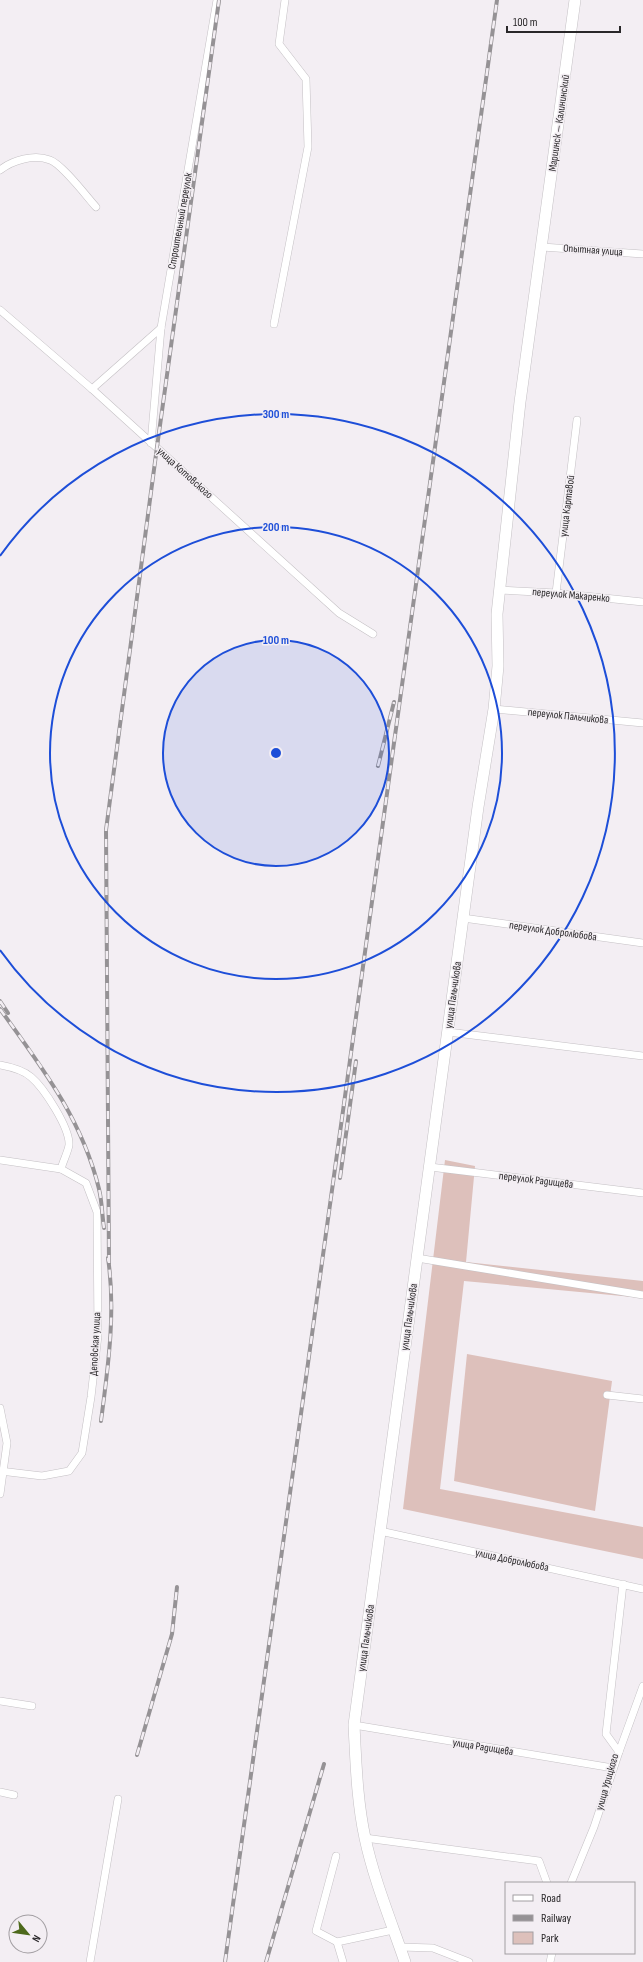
<svg xmlns="http://www.w3.org/2000/svg" width="643" height="1962" font-family="'Sofia Sans Condensed',sans-serif">
<rect width="100%" height="100%" fill="#f3eef3"/>
<g fill="#ddc0bb">
<polygon points="445,1160 475,1166 466,1262 643,1281 643,1298 464,1281 440,1489 643,1527 643,1559 403,1509"/>
<polygon points="467,1354 612,1381 595,1511 454,1481"/>
</g>
<g fill="none" stroke-linecap="round" stroke-linejoin="round">
<g stroke="#c4c0c4" stroke-width="8">
<g id="minor">
<path d="M0 170C13 160 34 154 50 160 62 164 87 197 96 207"/>
<polyline points="542,247 643,254"/>
<polyline points="0,310 92,389 339,613 373,634"/>
<polyline points="274,324 308,147 306,79 279,44 285,0"/>
<polyline points="92,389 161,328"/>
<polyline points="151,443 161,328 217,0"/>
<polyline points="499,590 556,593 643,602"/>
<polyline points="556,593 577,420"/>
<polyline points="494,709 643,723"/>
<polyline points="463,918 643,943"/>
<polyline points="448,1032 643,1056"/>
<path d="M0 1065C11 1067 23 1070 31 1077 44 1088 70 1128 69 1145 68 1152 63 1161 61 1169L86 1183 97 1212 98 1335 91 1397 82 1453 69 1471 42 1476 0 1471"/>
<polyline points="0,1160 61,1169"/>
<polyline points="430,1167 643,1193"/>
<polyline points="417,1258 643,1295"/>
<polyline points="607,1395 643,1399"/>
<polyline points="0,1408 7,1443 0,1494"/>
<polyline points="380,1531 643,1589"/>
<polyline points="0,1701 32,1706"/>
<polyline points="354,1725 613,1768"/>
<polyline points="619,1752 643,1686"/>
<polyline points="0,1792 14,1795"/>
<polyline points="365,1838 539,1861 547,1883"/>
<polyline points="336,1856 316,1931 337,1942 343,1962"/>
<polyline points="571,1883 594,1827 619,1752 606,1734 623,1584"/>
<polyline points="337,1942 393,1930"/>
<polyline points="400,1947 433,1948 469,1962"/>
<polyline points="90,1962 118,1799"/>
<polyline points="550,1962 552,1953"/>
</g>
</g>
<g stroke="#c4c0c4" stroke-width="12">
<path id="primary" d="M405 1962C391 1921 374 1880 365 1838 357 1801 356 1763 354 1725L478 807 494 709 498 666 497 614 520 402 575 0"/>
</g>
<use href="#minor" stroke="#fff" stroke-width="7"/>
<use href="#primary" stroke="#fff" stroke-width="11"/>
<g stroke="#959295" stroke-width="4">
<g id="rail">
<polyline points="378,766 394,702"/>
<polyline points="0,1001 8,1013"/>
<path d="M0 1009C41 1066 82 1119 99 1189 102 1201 102 1215 104 1228"/>
<polyline points="340,1178 356,1061"/>
<polyline points="109,1263 106,830 157,447 219,0"/>
<path d="M101 1421C108 1367 116 1312 108 1258"/>
<polyline points="137,1755 172,1634 177,1587"/>
<polyline points="225,1962 497,0"/>
<polyline points="266,1962 324,1764"/>
</g>
</g>
<use href="#rail" stroke="#f3eef3" stroke-width="2.5" stroke-dasharray="8" stroke-linecap="butt"/>
</g>
<circle cx="276" cy="753" r="113" fill="#1d4ed8" fill-opacity=".12"/>
<g fill="none" stroke="#1d4ed8" stroke-width="2">
<circle cx="276" cy="753" r="113"/>
<circle cx="276" cy="753" r="226"/>
<path d="M0 556A339 339 0 1 1 0 950"/>
</g>
<g text-anchor="middle" dominant-baseline="central" stroke-width="3" stroke-linejoin="round" paint-order="stroke">
<g font-size="11" fill="#292729" stroke="#f3eef3">
<text transform="translate(559 123) rotate(-82)">Мариинск — Калининский</text>
<text transform="translate(180 221) rotate(-80)">Строительный переулок</text>
<text transform="translate(593 250) rotate(4)">Опытная улица</text>
<text transform="translate(185 473) rotate(42)">улица Котовского</text>
<text transform="translate(567 506) rotate(-83)">улица Картавой</text>
<text transform="translate(571 595) rotate(5)">переулок Макаренко</text>
<text transform="translate(568 716) rotate(6)">переулок Пальчикова</text>
<text transform="translate(553 931) rotate(8)">переулок Добролюбова</text>
<text transform="translate(453 995) rotate(-82)">улица Пальчикова</text>
<text transform="translate(536 1180) rotate(7)">переулок Радищева</text>
<text transform="translate(409 1317) rotate(-82)">улица Пальчикова</text>
<text transform="translate(95 1344) rotate(-87)">Деповская улица</text>
<text transform="translate(512 1560) rotate(12)">улица Добролюбова</text>
<text transform="translate(366 1638) rotate(-82)">улица Пальчикова</text>
<text transform="translate(483 1747) rotate(9)">улица Радищева</text>
<text transform="translate(607 1782) rotate(-74)">улица Урицкого</text>
</g>
</g>
<circle cx="276" cy="753" r="6" fill="#1d4ed8" stroke="#f3eef3" stroke-width="2"/>
<g font-size="12" text-anchor="middle" font-weight="bold" fill="#1d4ed8" stroke="#f3eef3" stroke-width="3" stroke-linejoin="round" paint-order="stroke">
<text x="276" y="418">300 m</text>
<text x="276" y="531">200 m</text>
<text x="276" y="644">100 m</text>
</g>
<rect x="505" y="1882" width="130" height="72" fill="#f3eef3" stroke="#a29ea2"/>
<rect x="513" y="1895" width="20" height="6" fill="#ffffff" stroke="#a29ea2"/>
<text x="541" y="1902" font-size="12" fill="#292729">Road</text>
<rect x="513" y="1915" width="20" height="6" fill="#959295" stroke="#a29ea2"/>
<text x="541" y="1922" font-size="12" fill="#292729">Railway</text>
<rect x="513" y="1932" width="20" height="12" fill="#ddc0bb" stroke="#a29ea2"/>
<text x="541" y="1942" font-size="12" fill="#292729">Park</text>
<g transform="translate(28 1934) rotate(119)"><circle r="19" fill="#f3eef3" stroke="#a29ea2"/>
<path d="M0-3L7 15L0 10L-7 15Z" fill="#4d691c"/>
<text y="-6" font-size="11" font-weight="bold" text-anchor="middle" fill="#292729">N</text>
</g>
<path d="M507 26v6h113v-6" fill="none" stroke="#292729" stroke-width="2"/>
<text x="513" y="26" font-size="12" fill="#292729" stroke="#f3eef3" stroke-width="3" paint-order="stroke">100 m</text>
</svg>
